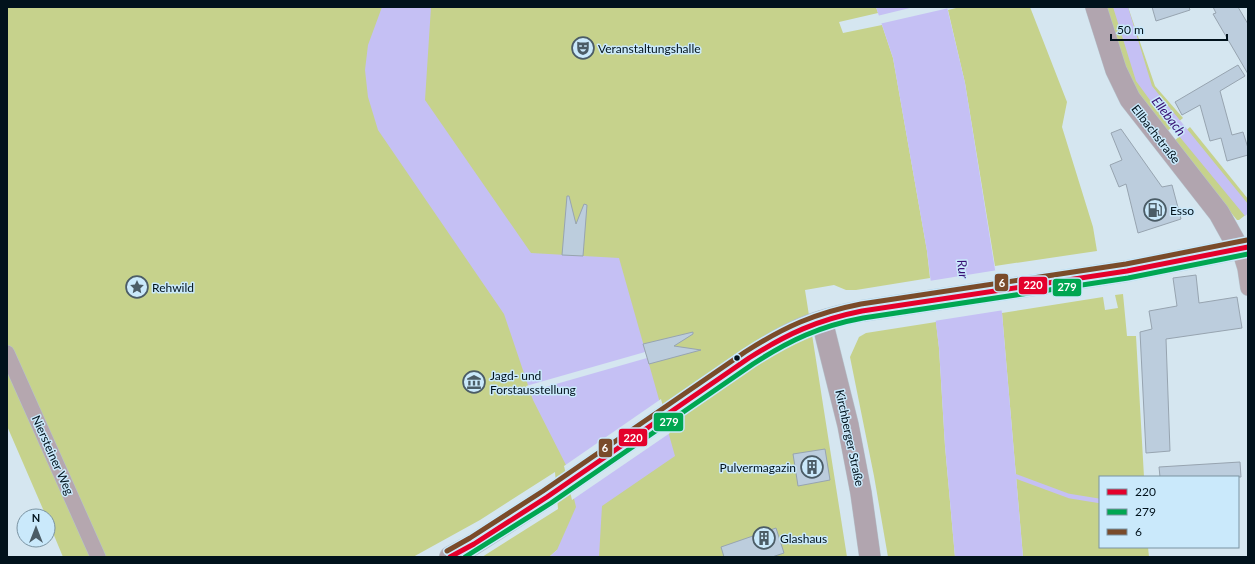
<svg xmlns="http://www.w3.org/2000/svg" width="1255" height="564" font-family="Lato,sans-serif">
<rect width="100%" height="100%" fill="#d5e6f0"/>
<g fill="#c6d28c">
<polygon points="7,7 876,7 878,13 839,22 843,33 882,25 893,58 927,251 930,278 856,290 846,290 834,285 805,290 847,557 562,557 557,550 549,557 482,557 558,509 555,472 480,520 413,557 63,557 48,521 48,516 46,516 7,426"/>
<polygon points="960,7 1030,7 1067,102 1062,127 1093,227 1097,251 995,266 965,83 948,10"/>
<polygon points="1104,7 1128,7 1155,86 1183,118 1165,133 1133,89"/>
<polygon points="1190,127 1248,199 1248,213 1239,220 1237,220 1173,142"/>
<polygon points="1123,294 1127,336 1136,336 1144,477 1100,477 1100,547 1148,547 1149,557 1023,557 1002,313 1103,297 1105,310 1118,308 1115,295"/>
<polygon points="936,322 939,348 945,446 955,557 888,557 874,476 850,357 859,337 866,333"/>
</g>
<g fill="#c5c0f4">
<polygon points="382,7 431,7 425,100 531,253 619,258 675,456 602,506 599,557 549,557 557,550 576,507 566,465 533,400 504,314 378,130 368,97 365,70 368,45"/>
<polygon points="876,7 947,7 965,83 1002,313 1023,557 955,557 945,446 939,348 927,251 893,58"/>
<polygon points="1113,7 1128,7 1152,86 1248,204 1248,213 1245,216 1179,136 1169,126 1136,81"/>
</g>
<g fill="#d5e6f0">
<polygon points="914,7 949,8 879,24 877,16"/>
<polygon points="998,270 1004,310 934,321 929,281"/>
<polygon points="645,352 647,358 528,392 526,386"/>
<polygon points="661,399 670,433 572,500 564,466"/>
</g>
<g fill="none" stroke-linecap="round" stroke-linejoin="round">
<polyline stroke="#c5c0f4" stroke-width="4.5" points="1012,475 1069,496 1100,501"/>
</g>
<g fill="#bccddd" stroke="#97a4b0">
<polygon points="1152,7 1189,7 1190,10 1156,21"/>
<polygon points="1213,7 1238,7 1248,24 1248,74 1213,14 1216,13"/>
<polygon points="1238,65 1245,76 1220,91 1232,135 1243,132 1248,148 1248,155 1227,161 1221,138 1210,141 1200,105 1182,115 1175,102"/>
<polygon points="1121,129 1162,187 1172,185 1181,219 1138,233 1126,184 1119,187 1110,165 1122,160 1111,133"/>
<polygon points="567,196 569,196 576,224 584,204 587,205 583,256 562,255"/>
<polygon points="1196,275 1199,303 1237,297 1242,328 1166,339 1170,451 1146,453 1140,332 1152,329 1149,311 1177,306 1173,278"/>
<polygon points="693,332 693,334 674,346 701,350 649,364 643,344"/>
<polygon points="825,449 830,480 798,486 793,454"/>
<polygon points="1240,462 1241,477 1160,477 1159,467"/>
<polygon points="776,528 784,553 772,557 724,557 721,547"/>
</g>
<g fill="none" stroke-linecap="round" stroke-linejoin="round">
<g stroke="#b6c3cc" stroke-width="16">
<g id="minor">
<polyline points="1239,249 1245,268 1248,288"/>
<polyline points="7,353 98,557"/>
</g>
</g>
<g stroke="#b6c3cc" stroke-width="22">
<g id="secondary">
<polyline points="1096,7 1116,70 1130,99 1219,213 1239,249"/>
<polyline points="822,321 848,425 861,493 870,557"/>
<path d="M450 557 474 544 547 497 749 358C760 351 771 344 782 338 806 324 834 316 862 311L1127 271 1248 247"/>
</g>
</g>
<use href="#minor" stroke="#b5a7af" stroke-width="15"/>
<use href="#secondary" stroke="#b1a5af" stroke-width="21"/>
<g stroke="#cae9fb" stroke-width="8">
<path id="bus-1" d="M450 557 474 544 547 497 749 358C787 334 817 320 862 311L1127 271 1248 247"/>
</g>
<g stroke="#cae9fb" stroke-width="8">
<path id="bus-2" d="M465 557 551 503 753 364C790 340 820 326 863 318L1128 278 1248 254"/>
</g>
<g stroke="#cae9fb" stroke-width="8">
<path id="bus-3" d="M447 551 470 538 543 491 745 352C784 327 815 313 861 304L1126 264 1247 240"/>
</g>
<use href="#bus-1" stroke="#e4002b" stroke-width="5"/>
<use href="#bus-2" stroke="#00a651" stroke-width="5"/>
<use href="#bus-3" stroke="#7a4b2a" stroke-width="5"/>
</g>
<defs>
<g id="theatre-ring" transform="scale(1.15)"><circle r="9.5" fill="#cae9fb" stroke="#4b5c66" stroke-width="1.5"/><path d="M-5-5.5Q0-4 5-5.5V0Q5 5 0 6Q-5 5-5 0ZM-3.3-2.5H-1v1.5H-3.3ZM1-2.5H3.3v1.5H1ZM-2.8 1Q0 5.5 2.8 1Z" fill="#4b5c66"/></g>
<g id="fuel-ring" transform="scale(1.15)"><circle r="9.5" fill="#cae9fb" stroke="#4b5c66" stroke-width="1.5"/><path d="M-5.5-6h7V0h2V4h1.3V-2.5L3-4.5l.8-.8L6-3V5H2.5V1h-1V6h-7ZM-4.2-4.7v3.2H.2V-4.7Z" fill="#4b5c66"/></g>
<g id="sight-ring" transform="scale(1.15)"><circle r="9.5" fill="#cae9fb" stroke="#4b5c66" stroke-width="1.5"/><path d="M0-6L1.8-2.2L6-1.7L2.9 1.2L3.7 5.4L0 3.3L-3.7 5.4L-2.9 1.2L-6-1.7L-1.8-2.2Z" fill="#4b5c66"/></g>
<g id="museum-ring" transform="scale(1.15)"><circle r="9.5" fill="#cae9fb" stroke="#4b5c66" stroke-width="1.5"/><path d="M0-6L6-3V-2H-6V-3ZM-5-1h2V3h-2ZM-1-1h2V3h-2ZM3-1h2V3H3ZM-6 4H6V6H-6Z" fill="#4b5c66"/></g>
<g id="building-ring" transform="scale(1.15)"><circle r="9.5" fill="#cae9fb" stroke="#4b5c66" stroke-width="1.5"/><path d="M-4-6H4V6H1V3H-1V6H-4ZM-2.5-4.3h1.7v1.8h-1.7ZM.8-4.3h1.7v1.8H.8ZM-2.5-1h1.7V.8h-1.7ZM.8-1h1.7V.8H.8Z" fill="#4b5c66"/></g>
</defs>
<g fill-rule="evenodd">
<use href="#theatre-ring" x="583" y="48"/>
<use href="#fuel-ring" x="1155" y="210"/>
<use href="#sight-ring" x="137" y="287"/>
<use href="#museum-ring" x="474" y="382"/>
<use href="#building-ring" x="812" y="467"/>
<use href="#building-ring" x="764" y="538"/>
</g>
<circle fill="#01121c" stroke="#cae9fb" stroke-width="1.5" cx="737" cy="358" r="3.5"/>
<g text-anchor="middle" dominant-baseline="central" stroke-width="3" stroke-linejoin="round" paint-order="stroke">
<g font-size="12" fill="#01121c" stroke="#cae9fb" text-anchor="start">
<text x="598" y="48">Veranstaltungshalle</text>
<text x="1170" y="210">Esso</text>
<text x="152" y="287">Rehwild</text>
<text x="490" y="375">Jagd- und<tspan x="490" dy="14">Forstausstellung</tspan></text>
<text x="796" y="467" text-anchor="end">Pulvermagazin</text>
<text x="780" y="538">Glashaus</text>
</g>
<g font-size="12" fill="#01121c" stroke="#cae9fb">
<text transform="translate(1156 134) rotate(52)">Ellbachstraße</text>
<text transform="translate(850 438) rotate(78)">Kirchberger Straße</text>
<text transform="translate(53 455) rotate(66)">Niersteiner Weg</text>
</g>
<g font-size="13" font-style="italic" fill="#381074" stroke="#cae9fb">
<text transform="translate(1169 116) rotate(52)">Ellebach</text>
<text transform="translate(963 269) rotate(83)">Rur</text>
</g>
</g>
<g stroke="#cae9fb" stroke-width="1.5">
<rect x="994" y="273" width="15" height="19" rx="4" fill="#7a4b2a"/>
<rect x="1018" y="276" width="30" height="19" rx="4" fill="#e4002b"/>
<rect x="1052" y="278" width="30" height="19" rx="4" fill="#00a651"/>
<rect x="653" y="412" width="31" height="20" rx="4" fill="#00a651"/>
<rect x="618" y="428" width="30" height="19" rx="4" fill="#e4002b"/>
<rect x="598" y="438" width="15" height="20" rx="4" fill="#7a4b2a"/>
</g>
<g font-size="11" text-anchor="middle" font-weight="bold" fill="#fff">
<text x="1002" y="287">6</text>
<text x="1033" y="289">220</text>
<text x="1067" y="291">279</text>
<text x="669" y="426">279</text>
<text x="633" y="442">220</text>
<text x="605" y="452">6</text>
</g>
<rect width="1255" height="564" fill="none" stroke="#01121c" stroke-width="16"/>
<rect x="1099" y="476" width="140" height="72" fill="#cae9fb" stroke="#7a93a2"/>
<rect x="1107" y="489" width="20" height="6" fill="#e4002b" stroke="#7a93a2"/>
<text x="1135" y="496" font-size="12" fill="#01121c">220</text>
<rect x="1107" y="509" width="20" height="6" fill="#00a651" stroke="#7a93a2"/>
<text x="1135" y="516" font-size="12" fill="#01121c">279</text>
<rect x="1107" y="529" width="20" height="6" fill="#7a4b2a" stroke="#7a93a2"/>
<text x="1135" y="536" font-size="12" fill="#01121c">6</text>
<g transform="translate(36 528)"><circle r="19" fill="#cae9fb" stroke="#7a93a2"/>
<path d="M0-3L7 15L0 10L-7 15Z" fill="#4b5c66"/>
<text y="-6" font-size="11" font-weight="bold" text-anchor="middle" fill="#01121c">N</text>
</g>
<path d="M1111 34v6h116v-6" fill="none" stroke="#01121c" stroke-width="2"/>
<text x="1117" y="34" font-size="12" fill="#01121c" stroke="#cae9fb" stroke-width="3" paint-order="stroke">50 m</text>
</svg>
